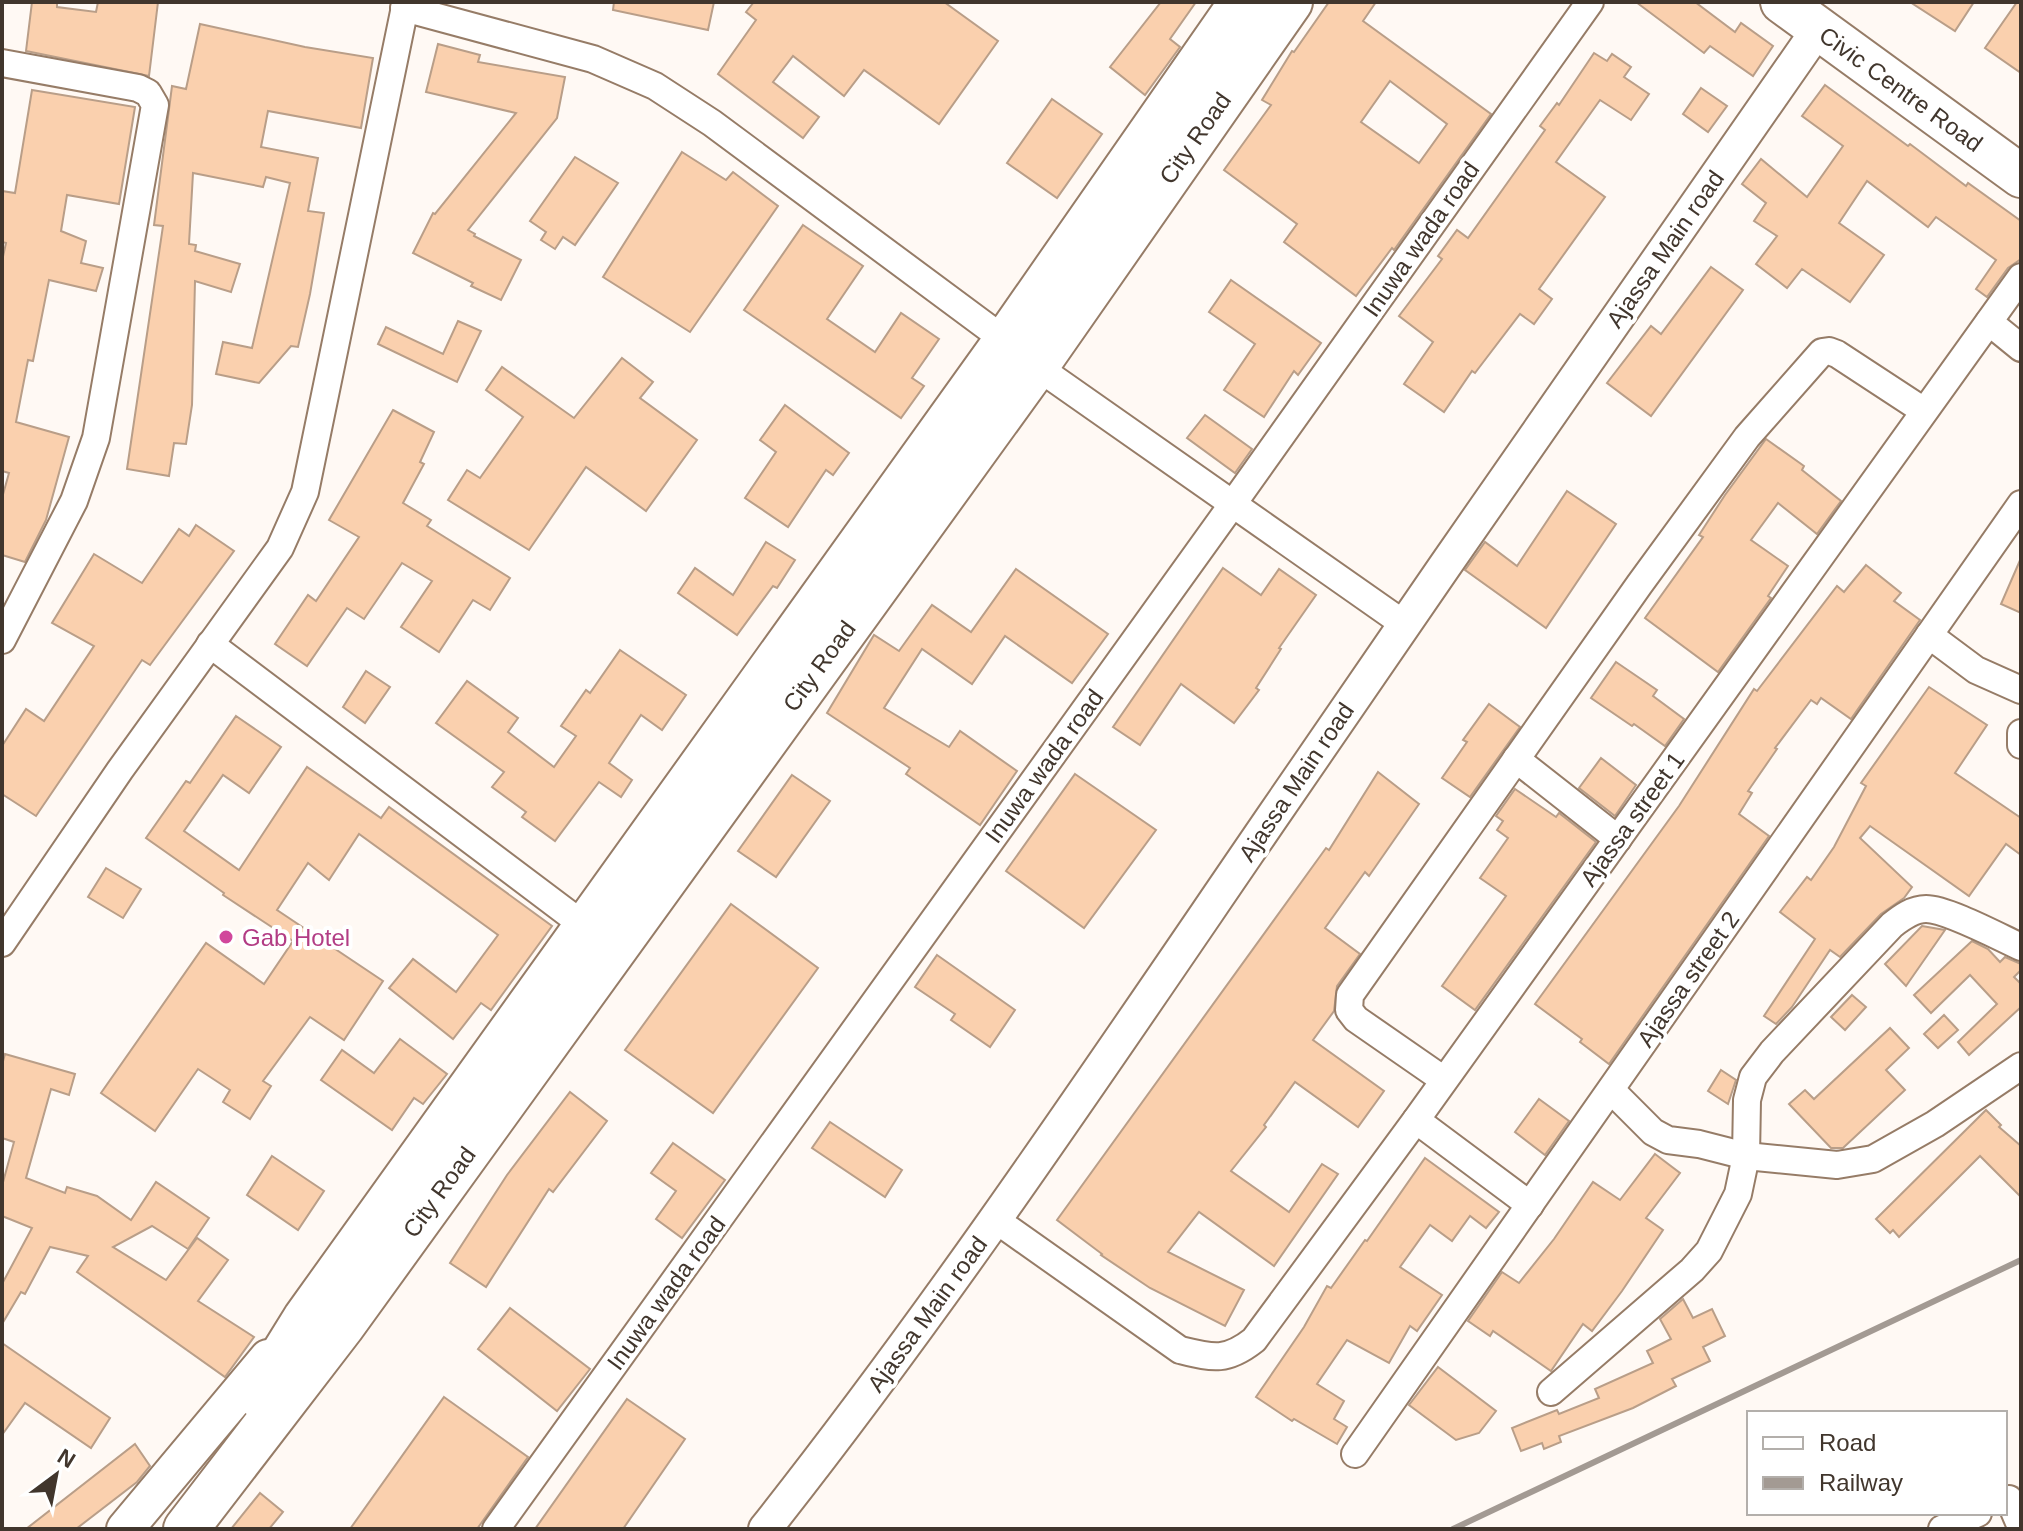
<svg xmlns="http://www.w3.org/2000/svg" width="2023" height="1531" font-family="Helvetica,sans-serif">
<rect width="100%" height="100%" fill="#fff9f4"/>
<g fill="#fad0ae" stroke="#b99e88" stroke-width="2" fill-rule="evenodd">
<polygon points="32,2 57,2 57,7 96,12 98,2 158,2 149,76 26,51"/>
<polygon points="614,2 714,2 708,30 613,10"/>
<polygon points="754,2 944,2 998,41 939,124 864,70 844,96 793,56 773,82 819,117 803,138 718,74 756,20 746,12"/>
<polygon points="1161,2 1196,2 1170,39 1180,47 1145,95 1110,67"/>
<path d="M1329 2H1376L1363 21 1491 114 1394 250 1392 248 1356 296 1284 242 1297 224 1224 170 1271 105 1262 100 1292 51 1294 52ZM1390 81 1447 124 1419 163 1361 122Z"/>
<polygon points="1636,2 1695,2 1735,32 1741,23 1773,46 1753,76 1710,46 1704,53"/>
<polygon points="1910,2 1974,2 1955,31"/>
<polygon points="2017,2 2021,2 2021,73 1985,48"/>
<polygon points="200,24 305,47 373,58 361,128 268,111 261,147 318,158 308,211 324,213 310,294 298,347 291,346 259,383 216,374 223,342 252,348 290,183 266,177 263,187 193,173 189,244 196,245 195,251 240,264 231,292 195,281 192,405 186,444 174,443 169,476 127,469 163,226 154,225 172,86 186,89"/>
<polygon points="438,44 480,55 478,62 565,77 557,118 468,230 475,234 474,236 521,260 501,300 471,286 473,283 413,253 433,213 435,214 516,113 426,92"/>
<polygon points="1594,53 1607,61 1612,54 1631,67 1624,77 1649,94 1631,120 1600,100 1556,162 1605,197 1539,289 1552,299 1534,324 1520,314 1475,373 1472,371 1444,412 1404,384 1433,342 1399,316 1442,259 1438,256 1457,230 1468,238 1545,130 1540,126 1557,103 1559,105"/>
<polygon points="1825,85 1908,146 1910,144 1966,186 1968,183 2021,221 2021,259 2008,268 1987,297 1976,289 1996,260 1936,217 1928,227 1867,181 1839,223 1884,255 1850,302 1802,269 1787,288 1756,264 1777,236 1754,221 1766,203 1742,184 1761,159 1807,197 1843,146 1802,116"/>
<polygon points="1701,88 1727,106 1708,132 1683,114"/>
<polygon points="32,90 135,107 119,204 67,195 61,231 86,241 81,263 103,268 96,291 49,280 33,361 28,360 16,422 69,437 46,520 25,562 2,555 2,498 9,473 2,471 2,261 6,243 2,242 2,191 15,193"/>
<polygon points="1052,99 1102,134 1057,198 1007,163"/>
<polygon points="682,152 726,180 733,172 778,206 690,332 603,277"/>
<polygon points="575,157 618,183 575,245 563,237 555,249 541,240 546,232 530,221"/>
<polygon points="803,225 863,266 827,319 875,352 901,313 939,339 912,378 924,386 901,418 744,310"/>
<polygon points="1711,267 1743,290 1651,416 1607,383 1651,326 1661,334"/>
<polygon points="1231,280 1321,343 1298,375 1294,371 1264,417 1224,390 1255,344 1209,312"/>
<polygon points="458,321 481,331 457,382 378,344 386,327 443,354"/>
<polygon points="622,358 653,382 640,398 697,440 646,511 586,467 529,550 448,500 467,470 480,478 523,417 486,390 502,367 574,418"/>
<polygon points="785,405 849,453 833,475 826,470 788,527 745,498 776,452 760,440"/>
<polygon points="393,410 434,432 420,462 424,464 403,503 431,520 427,526 510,578 490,610 473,600 439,652 401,627 432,581 402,563 364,619 347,608 307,666 275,644 308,595 316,601 359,537 329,520"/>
<polygon points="1205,415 1252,449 1235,473 1187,438"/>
<polygon points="1766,439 1804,466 1802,470 1841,501 1817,534 1778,503 1751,540 1788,566 1768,596 1771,598 1718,672 1645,618 1703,537 1699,535 1725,495"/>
<polygon points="1567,491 1616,524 1546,628 1465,570 1485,542 1517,566"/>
<polygon points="196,525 234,551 150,665 142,660 36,816 2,794 2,746 26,709 44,721 94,646 52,623 94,554 142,583 179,529 189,536"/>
<polygon points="766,542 795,560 777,588 773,586 737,635 678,593 695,568 733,595"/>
<polygon points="2021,558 2021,613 2001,604"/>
<polygon points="1866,565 1901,593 1894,601 1920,620 1851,719 1821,698 1817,704 1811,700 1775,748 1777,749 1748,791 1752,793 1739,814 1769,836 1609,1064 1580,1042 1582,1039 1535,1004 1679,806 1754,689 1757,691 1837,586 1844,592"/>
<polygon points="1223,568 1261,595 1279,569 1316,595 1279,648 1281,649 1256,688 1259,690 1234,723 1181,684 1140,745 1113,727"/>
<polygon points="1016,569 1108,634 1072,683 1005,636 972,684 922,649 884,708 949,747 960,731 1017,771 980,825 906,774 910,768 827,713 874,635 899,651 932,605 971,632"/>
<polygon points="620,650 686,695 662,730 641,715 609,763 632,780 621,797 599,782 555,841 522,817 526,812 492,787 504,772 436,723 467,681 518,718 508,732 554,767 576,736 561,726 586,690 590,693"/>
<polygon points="1616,662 1657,690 1653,696 1684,719 1665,746 1634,724 1632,726 1591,698"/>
<polygon points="366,671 390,687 365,723 343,707"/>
<polygon points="1929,687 1987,725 1955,773 2021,818 2021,855 2006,844 1969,896 1870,826 1860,838 1912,887 1904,898 1881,914 1840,957 1830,950 1792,1007 1776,1024 1764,1016 1815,939 1780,912 1807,877 1811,880 1834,847 1866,786 1861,783"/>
<polygon points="1489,704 1520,727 1470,797 1442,778 1467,742 1463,740"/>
<polygon points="236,716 281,747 249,793 223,775 184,831 239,870 307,767 381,818 389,807 552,926 491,1010 481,1003 453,1039 389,988 413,959 456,992 498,935 359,834 329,880 308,863 277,910 383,981 344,1040 310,1017 263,1081 271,1086 250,1119 223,1102 230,1090 198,1069 155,1131 101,1093 206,943 264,984 293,941 223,895 224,893 146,838 186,781 190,783"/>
<polygon points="1601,758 1636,785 1615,816 1579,788"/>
<polygon points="1378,772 1419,804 1369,876 1365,872 1325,928 1360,954 1337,986 1334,1011 1313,1040 1384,1091 1358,1127 1295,1082 1264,1125 1266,1127 1231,1171 1289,1212 1322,1164 1338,1174 1274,1266 1199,1212 1168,1252 1244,1290 1225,1326 1150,1288 1101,1255 1102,1254 1057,1220 1326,848 1329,850"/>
<polygon points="1075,774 1156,830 1084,928 1006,871"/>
<polygon points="792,775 830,801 776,877 738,851"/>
<polygon points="1515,789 1556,817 1559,813 1596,842 1475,1010 1442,986 1506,896 1480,878 1508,838 1497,830 1503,821 1496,816"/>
<polygon points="106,868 141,889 123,918 88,897"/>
<polygon points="731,904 818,968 713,1113 625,1050"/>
<polygon points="1922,926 1945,930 1906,986 1885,964"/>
<polygon points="1972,941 1988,949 2000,962 2005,957 2021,964 2021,970 2014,977 2021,984 2021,1007 1969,1055 1958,1042 1997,1004 1970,975 1931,1013 1914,995"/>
<polygon points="937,955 1015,1010 990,1047 951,1020 955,1014 915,987"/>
<polygon points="1852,995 1866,1007 1845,1030 1831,1017"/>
<polygon points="1944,1015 1958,1030 1938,1048 1924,1034"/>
<polygon points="1890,1028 1909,1048 1886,1070 1905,1090 1843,1148 1831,1148 1789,1104 1805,1090 1814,1099"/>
<polygon points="400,1039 447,1074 423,1104 414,1098 392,1130 321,1080 342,1050 374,1073"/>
<polygon points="5,1054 75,1074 69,1095 51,1089 26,1178 65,1193 67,1187 97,1196 131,1220 156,1182 209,1218 188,1249 152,1226 113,1247 166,1280 197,1238 228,1260 198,1301 254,1337 225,1377 77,1272 88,1256 50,1247 25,1294 21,1292 2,1324 2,1284 32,1228 2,1216 2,1186 14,1142 2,1138 2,1065"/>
<polygon points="1721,1070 1736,1080 1728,1104 1708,1091"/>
<polygon points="570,1092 607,1121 553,1192 549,1189 486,1287 450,1263 507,1175"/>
<polygon points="1539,1099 1569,1121 1545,1155 1515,1132"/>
<polygon points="1986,1110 2001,1125 1999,1127 2021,1146 2021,1197 1980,1156 1899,1237 1893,1230 1890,1233 1876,1219"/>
<polygon points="830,1122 902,1170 885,1197 812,1148"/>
<polygon points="673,1143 725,1180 682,1238 656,1219 676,1191 651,1173"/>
<polygon points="1655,1154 1680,1173 1646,1218 1663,1230 1622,1291 1592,1331 1583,1324 1551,1371 1493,1331 1490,1336 1468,1321 1502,1272 1519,1283 1554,1239 1593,1182 1620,1200"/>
<polygon points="272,1156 324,1191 298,1230 247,1195"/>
<polygon points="1425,1158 1499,1212 1486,1228 1470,1216 1452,1241 1430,1225 1400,1267 1442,1295 1417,1331 1410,1326 1389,1363 1347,1340 1317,1384 1344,1401 1334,1419 1347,1427 1337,1444 1294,1419 1292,1421 1256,1397 1304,1327 1327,1286 1331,1288 1365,1240 1367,1241"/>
<polygon points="1683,1299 1693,1318 1712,1309 1725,1336 1703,1347 1710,1361 1672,1379 1676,1386 1633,1408 1559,1436 1561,1442 1544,1449 1542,1443 1521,1451 1512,1428 1557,1410 1559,1414 1599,1398 1595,1389 1653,1363 1647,1351 1671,1339 1660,1319"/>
<polygon points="510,1308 590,1369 557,1411 478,1349"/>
<polygon points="2,1343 110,1418 91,1448 25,1403 2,1435"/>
<polygon points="1438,1367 1496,1411 1479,1433 1456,1440 1409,1405"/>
<polygon points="444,1397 528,1457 482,1522 477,1529 350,1529"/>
<polygon points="627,1399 685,1439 623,1529 535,1529"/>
<polygon points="135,1444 150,1466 137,1482 76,1529 26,1529"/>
<polygon points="260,1493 283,1512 269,1529 231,1529"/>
</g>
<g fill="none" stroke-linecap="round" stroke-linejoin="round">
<g stroke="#967c67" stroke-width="30">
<g id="minor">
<polyline points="404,8 593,59 655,86 712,123 1006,341"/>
<polyline points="2,63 138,88 148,93 155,105 96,438 74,501 2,640"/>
<polyline points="1989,322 2021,348"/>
<polyline points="1036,366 1404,624"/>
<polyline points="1929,635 1976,670 2021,690"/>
<polyline points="210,644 586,927"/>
<polyline points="2021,733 2021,745"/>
<polyline points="1516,759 1618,839"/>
<polyline points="2,943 120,770 280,548 305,492 406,2"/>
<polyline points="1444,1080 1356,1019 1349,1010 1350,995 1639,585 1747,437 1822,352 1829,351 1837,354 1924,411"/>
<polyline points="1611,1090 1653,1132 1668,1140 1699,1144 1746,1156 1837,1165 1873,1159 1935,1124 2021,1066"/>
<polyline points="1416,1120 1530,1205"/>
<path d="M996 1220 1180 1350C1213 1358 1226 1362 1254 1340L1416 1120 2021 277"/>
<path d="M1551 1392 1692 1270 1709 1251 1738 1194 1746 1156 1747 1100 1753 1077 1772 1052 1892 925C1902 917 1913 909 1926 909 1947 909 1999 937 2021 947"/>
<polyline points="1355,1454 2021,504"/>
<polyline points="2009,1499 2021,1527"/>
<polyline points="496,1529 1232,505 1590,2"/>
<polyline points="1942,1529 1978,1513"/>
</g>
</g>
<g stroke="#967c67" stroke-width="36">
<path id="tertiary" d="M765 1529C946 1300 1108 1057 1273 816 1453 552 1636 291 1819 28"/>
</g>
<g stroke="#967c67" stroke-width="40">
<polyline id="secondary" points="125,1529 268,1358"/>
</g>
<g stroke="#967c67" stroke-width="46">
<polyline id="primary" points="1782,2 2021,176"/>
</g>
<g stroke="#967c67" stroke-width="48">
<g id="trunk">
<polyline points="258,1395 305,1319 1006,341 1242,2"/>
<polyline points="186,1529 342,1326 1036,366 1290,2"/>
</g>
</g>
<use href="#minor" stroke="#fff" stroke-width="26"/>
<use href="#tertiary" stroke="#fff" stroke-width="32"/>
<use href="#secondary" stroke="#fff" stroke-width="36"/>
<use href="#primary" stroke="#fff" stroke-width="42"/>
<use href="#trunk" stroke="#fff" stroke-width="44"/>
<polyline stroke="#a39a93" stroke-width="6" points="1453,1529 2021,1260"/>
</g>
<circle fill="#d1479c" stroke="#fff" stroke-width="3" cx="226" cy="937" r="8"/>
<g text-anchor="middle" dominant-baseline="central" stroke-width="8" stroke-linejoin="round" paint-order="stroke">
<g font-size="24" fill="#41362d" stroke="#fff">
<text transform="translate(1901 89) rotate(36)">Civic Centre Road</text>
<text transform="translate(1195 138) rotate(-55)">City Road</text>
<text transform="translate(1421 239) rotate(-55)">Inuwa wada road</text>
<text transform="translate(1665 249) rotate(-55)">Ajassa Main road</text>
<text transform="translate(819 666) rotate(-54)">City Road</text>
<text transform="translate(1044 766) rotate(-54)">Inuwa wada road</text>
<text transform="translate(1296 782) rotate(-56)">Ajassa Main road</text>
<text transform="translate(1632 819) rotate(-54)">Ajassa street 1</text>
<text transform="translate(1688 979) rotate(-55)">Ajassa street 2</text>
<text transform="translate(439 1192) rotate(-54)">City Road</text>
<text transform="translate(666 1293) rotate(-54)">Inuwa wada road</text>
<text transform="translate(927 1314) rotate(-54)">Ajassa Main road</text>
</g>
<g font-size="24" fill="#b23c85" stroke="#fff" text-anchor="start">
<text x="242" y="937">Gab Hotel</text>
</g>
</g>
<rect width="2023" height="1531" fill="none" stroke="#41362d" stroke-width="8"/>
<rect x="1747" y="1411" width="260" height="104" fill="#ffffff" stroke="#b3afab" stroke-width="2"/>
<rect x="1763" y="1437" width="40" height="12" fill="#ffffff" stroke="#b3afab" stroke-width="2"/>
<text x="1819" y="1451" font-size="24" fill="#41362d">Road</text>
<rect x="1763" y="1477" width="40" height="12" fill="#a39a93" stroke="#b3afab" stroke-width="2"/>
<text x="1819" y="1491" font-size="24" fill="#41362d">Railway</text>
<g transform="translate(56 1475) rotate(32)" stroke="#ffffff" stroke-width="6" paint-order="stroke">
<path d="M0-6L14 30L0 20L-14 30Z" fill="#41362d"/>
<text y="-12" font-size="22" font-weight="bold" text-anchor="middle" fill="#41362d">N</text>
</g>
</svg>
